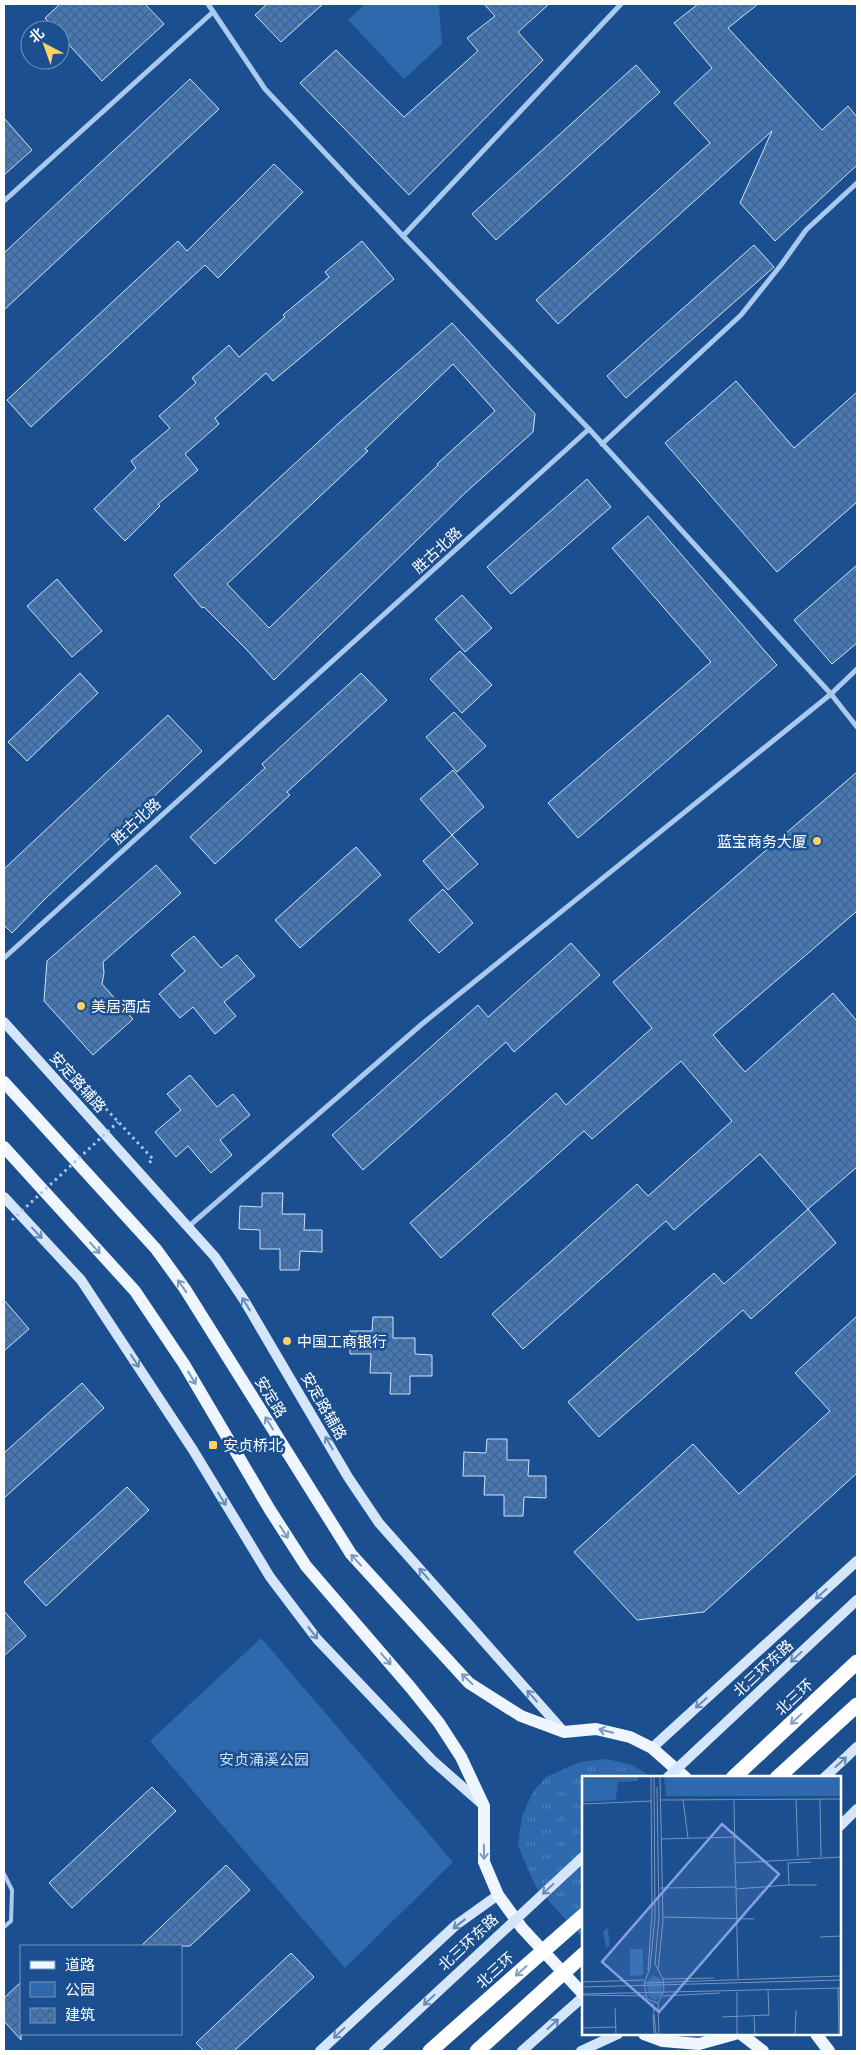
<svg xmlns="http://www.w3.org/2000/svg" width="861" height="2055" font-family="'Titillium Web','Noto Sans SC',sans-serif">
<defs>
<pattern id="grass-tufts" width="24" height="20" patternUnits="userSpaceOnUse" patternTransform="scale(1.25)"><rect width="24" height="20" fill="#2e69ad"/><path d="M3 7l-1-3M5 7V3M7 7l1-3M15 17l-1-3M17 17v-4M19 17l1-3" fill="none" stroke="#4d80b9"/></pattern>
<pattern id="building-cross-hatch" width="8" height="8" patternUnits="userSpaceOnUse" patternTransform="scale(1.25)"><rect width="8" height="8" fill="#4478b7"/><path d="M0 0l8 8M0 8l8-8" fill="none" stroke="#486282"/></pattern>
</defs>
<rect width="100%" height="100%" fill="#1b4f8f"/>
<polygon fill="url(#grass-tufts)" points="607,1759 632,1765 652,1777 584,1778 583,1938 536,1887 518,1846 522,1816 533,1792 546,1777 580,1762"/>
<g fill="#2e69ad">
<polygon points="365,4 440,4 439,7 442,44 404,79 348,20"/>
<polygon points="261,1638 453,1862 345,1968 150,1741"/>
</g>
<g fill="url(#building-cross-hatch)" stroke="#cfe3fa" fill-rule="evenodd">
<polygon points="60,4 145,4 164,24 102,81 60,35 60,30 56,30 45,18"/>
<polygon points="267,4 323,4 281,42 255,15"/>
<polygon points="484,4 549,4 518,32 543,60 409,195 300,83 336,50 404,117 478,51 467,38 495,16"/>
<polygon points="698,4 758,4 728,28 822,130 848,106 857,117 857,165 775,241 740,203 772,131 558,324 536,300 710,143 674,103 712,68 674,23"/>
<polygon points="636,65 660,92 496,240 472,214"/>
<polygon points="190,79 219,109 4,310 4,253"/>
<polygon points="4,118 32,150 4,175"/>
<polygon points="274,164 303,192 218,278 205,265 31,427 7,400 178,241 187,251"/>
<polygon points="362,241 394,279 273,381 266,373 215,418 219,424 185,454 198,470 158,504 160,506 125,541 94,509 136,468 131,461 170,428 159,416 196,383 192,378 229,345 239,357 285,317 283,315 329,277 325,272"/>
<polygon points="754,245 774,267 626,398 607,376"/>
<path d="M452 323 535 414 533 432 464 494 274 680 246 649 204 607 202 608 174 575 340 422ZM453 364 495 411 437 464 438 465 269 628 227 584 368 451 365 449Z"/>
<polygon points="736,381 794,448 857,392 857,502 777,572 665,443"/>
<polygon points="587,479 611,507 511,594 487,567"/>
<polygon points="648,516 777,665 578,838 548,803 711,662 612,548"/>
<polygon points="857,565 857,643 832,664 794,620"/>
<polygon points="57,579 102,631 72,657 27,606"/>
<polygon points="462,595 492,628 465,652 435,619"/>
<polygon points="460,651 492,685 462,713 430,679"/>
<polygon points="80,673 98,693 27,761 8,742"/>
<polygon points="361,673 387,700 287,792 290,795 215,864 190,837 265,768 262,764"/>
<polygon points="454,712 486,746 457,772 426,737"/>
<polygon points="168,715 202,751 44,900 12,933 4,925 4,869"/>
<polygon points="453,770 484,807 452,835 420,799"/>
<polygon points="857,772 857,911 713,1035 745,1072 833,993 857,1021 857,1167 808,1209 760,1154 674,1230 666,1221 523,1349 492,1314 637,1184 648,1196 732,1121 681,1061 592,1139 584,1131 441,1258 410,1223 556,1093 566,1105 652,1028 613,982"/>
<polygon points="452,835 478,864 448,890 423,861"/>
<polygon points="356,847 381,875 300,948 275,920"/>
<polygon points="156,865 181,893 103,962 104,973 102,984 133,1019 93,1055 44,1001 47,961"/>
<polygon points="443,889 473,923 439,953 409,920"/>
<polygon points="194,936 221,968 237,955 255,976 224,1002 236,1016 215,1034 193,1007 180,1018 159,994 185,971 171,955"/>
<polygon points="571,943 600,975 514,1052 506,1042 363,1170 332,1135 478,1005 488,1017"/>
<polygon points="190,1075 217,1107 233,1094 250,1115 220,1140 232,1155 211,1173 188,1146 176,1157 155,1132 181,1110 167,1094"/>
<polygon points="262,1193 283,1193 282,1214 305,1214 304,1230 322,1230 322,1252 300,1251 299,1270 280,1270 280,1249 260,1249 260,1230 239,1229 240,1206 262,1207"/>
<polygon points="808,1209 836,1243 751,1319 743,1310 599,1437 568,1402 714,1273 724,1284"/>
<polygon points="4,1300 29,1329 4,1351"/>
<polygon points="857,1316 857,1473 704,1612 637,1620 574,1552 693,1444 739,1494 830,1411 795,1373"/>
<polygon points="373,1317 393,1317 393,1338 415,1338 415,1354 432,1355 432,1376 410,1376 410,1394 390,1394 391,1373 370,1373 371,1354 350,1354 350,1331 372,1331"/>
<polygon points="82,1383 104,1408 4,1498 4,1453"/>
<polygon points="487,1439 507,1439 507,1460 529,1460 528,1476 546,1476 546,1498 524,1497 523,1516 504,1516 504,1495 484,1495 485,1476 463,1476 464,1452 486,1453"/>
<polygon points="127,1487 149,1510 46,1606 24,1582"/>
<polygon points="4,1611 26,1636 4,1656"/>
<polygon points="152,1787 176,1811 72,1908 49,1883"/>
<polygon points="226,1865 250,1890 190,1946 141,1946"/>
<polygon points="291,1953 314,1977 234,2051 204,2051 196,2043"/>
<polygon points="21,1982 21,2040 4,2021 4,1998"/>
</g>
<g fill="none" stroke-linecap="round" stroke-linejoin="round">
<polyline stroke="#a9c9ee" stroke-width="3" stroke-dasharray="2.5 4" stroke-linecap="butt" points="66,1066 153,1159 149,1163"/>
<polyline stroke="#a9c9ee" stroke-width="4" points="4,1874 12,1890 11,1921 4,1927"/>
<g stroke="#a9c9ee" stroke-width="5">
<polyline points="208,4 265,89 403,236"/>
<polyline points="4,201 213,12"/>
<polyline points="589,429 403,236 621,4"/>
<polyline points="602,444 741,315 781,265 806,230 857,183"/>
<polyline points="4,958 589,429 831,694 857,727"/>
<polyline points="188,1227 422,1024 831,694 857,669"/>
</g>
<g stroke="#d6e6fa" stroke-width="10">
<polyline points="4,1022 215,1257 244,1300 348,1477 379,1523 564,1732"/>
<polyline points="4,1197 81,1280 193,1450 270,1577 317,1639 432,1760 482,1804"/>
<polyline points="652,1748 857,1561"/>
<polyline points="824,1778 857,1747"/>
<polyline points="840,1826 857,1809"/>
<polyline points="320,2051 456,1925 498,1895"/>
<polyline points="522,2051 584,1996"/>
<polyline points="581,2051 618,2034"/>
</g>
<g stroke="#f0f6ff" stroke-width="12">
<polyline points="4,1082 156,1249 185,1289 351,1554 469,1683 521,1716 564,1732 596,1729 630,1737 652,1748 686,1778"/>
<polyline points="4,1147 135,1291 184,1364 270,1510 306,1566 411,1688 439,1723 461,1757 484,1806 484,1862 498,1895 522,1928 584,1995"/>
<polyline points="644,2034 663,2041 699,2044 735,2034"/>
<polyline points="741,2034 763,2051"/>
<polyline points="816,2034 829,2051"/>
</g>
<g stroke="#fff" stroke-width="15">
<polyline points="733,1778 857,1662"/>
<polyline points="777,1778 857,1705"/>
</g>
<polyline stroke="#a9c9ee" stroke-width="3" stroke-dasharray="2.5 4" stroke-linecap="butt" points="12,1220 118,1122"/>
<g stroke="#d6e6fa" stroke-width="10">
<polyline points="667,1778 857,1600"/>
<polyline points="374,2051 584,1856"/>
</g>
<g stroke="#fff" stroke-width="15">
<polyline points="430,2051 584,1915"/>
<polyline points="477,2051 584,1954"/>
</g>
</g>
<defs><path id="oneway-shaft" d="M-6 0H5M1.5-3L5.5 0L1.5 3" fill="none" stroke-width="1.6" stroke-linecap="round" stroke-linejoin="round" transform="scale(1.25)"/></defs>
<g stroke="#668bba">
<use href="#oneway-shaft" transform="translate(37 1233) rotate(47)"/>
<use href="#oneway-shaft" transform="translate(246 1304) rotate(-122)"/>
<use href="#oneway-shaft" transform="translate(135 1361) rotate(57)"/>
<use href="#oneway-shaft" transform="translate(329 1443) rotate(-120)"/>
<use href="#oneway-shaft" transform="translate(222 1499) rotate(59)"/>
<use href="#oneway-shaft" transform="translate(424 1574) rotate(-131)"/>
<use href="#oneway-shaft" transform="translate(821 1594) rotate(138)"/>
<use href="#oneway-shaft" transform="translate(313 1633) rotate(52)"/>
<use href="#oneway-shaft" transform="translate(796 1657) rotate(137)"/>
<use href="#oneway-shaft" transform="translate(532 1696) rotate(-131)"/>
<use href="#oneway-shaft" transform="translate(701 1703) rotate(138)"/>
<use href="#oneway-shaft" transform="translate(841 1762) rotate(-42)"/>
<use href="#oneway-shaft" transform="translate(548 1889) rotate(137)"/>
<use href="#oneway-shaft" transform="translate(459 1924) rotate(142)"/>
<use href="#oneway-shaft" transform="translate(429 2000) rotate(137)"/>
<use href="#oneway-shaft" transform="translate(553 2024) rotate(-42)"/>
<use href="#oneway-shaft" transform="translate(339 2033) rotate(137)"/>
</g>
<g stroke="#7b9ac1">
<use href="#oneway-shaft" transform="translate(95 1248) rotate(48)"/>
<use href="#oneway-shaft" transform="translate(182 1286) rotate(-125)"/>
<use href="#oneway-shaft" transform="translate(192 1378) rotate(59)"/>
<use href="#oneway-shaft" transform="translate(269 1423) rotate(-122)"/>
<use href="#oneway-shaft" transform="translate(284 1532) rotate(57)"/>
<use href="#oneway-shaft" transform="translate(356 1560) rotate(-132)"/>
<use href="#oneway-shaft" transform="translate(386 1659) rotate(49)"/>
<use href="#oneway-shaft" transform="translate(467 1679) rotate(-137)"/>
<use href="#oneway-shaft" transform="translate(606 1731) rotate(-166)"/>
<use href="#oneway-shaft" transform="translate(484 1852) rotate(89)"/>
</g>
<g stroke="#829ec1">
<use href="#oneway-shaft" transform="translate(796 1719) rotate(137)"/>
<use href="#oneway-shaft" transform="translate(521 1971) rotate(138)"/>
</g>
<g fill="#ffd166" stroke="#1b4f8f" stroke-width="2">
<circle cx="817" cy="841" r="5"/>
<circle cx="81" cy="1006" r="5"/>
<circle cx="287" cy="1341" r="5"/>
<rect x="208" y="1440" width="10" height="10" rx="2.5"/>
</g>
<g text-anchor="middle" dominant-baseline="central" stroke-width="5" stroke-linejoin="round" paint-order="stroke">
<g font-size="15" fill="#fff" stroke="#1b4f8f">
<text transform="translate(437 550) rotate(-42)">胜古北路</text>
<text transform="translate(136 821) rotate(-42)">胜古北路</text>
<text transform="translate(78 1082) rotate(48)">安定路辅路</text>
<text transform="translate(271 1397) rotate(58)">安定路</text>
<text transform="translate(324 1406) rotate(60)">安定路辅路</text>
<text transform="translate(763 1668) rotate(-43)">北三环东路</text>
<text transform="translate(794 1697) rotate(-43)">北三环</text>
<text transform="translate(468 1942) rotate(-43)">北三环东路</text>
<text transform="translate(495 1970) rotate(-42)">北三环</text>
</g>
<g font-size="15" fill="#fff" stroke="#1b4f8f" text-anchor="start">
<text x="807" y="841" text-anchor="end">蓝宝商务大厦</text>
<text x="91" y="1006">美居酒店</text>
<text x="297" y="1341">中国工商银行</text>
<text x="223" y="1445">安贞桥北</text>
</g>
<g font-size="15" fill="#cfe3fa" stroke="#1b4f8f">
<text x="264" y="1759">安贞涌溪公园</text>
</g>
</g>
<g transform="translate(582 1776)">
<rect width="259" height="259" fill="#1b4f8f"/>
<path d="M71 199 79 203 81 218 73 225 66 220 65 206Z" fill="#2e69ad"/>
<path d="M0 0H56V5L36 6 34 24 0 26ZM82 0H259V20H84ZM26 152 28 170 24 172 21 155ZM48 173H61V199L48 200Z" fill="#2e69ad"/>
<path d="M0 0H51V4L0 3Z" fill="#3c6290"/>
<path fill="none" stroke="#7695bc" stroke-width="1" d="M72 0 73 142 68 192 62 208 65 223 76 227M75 11 77 141 73 188 81 203 82 215 76 227M152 23 153 87M214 23 216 81M238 23 239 81M79 24 259 23M101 24 106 62M0 28 70 25M79 63 153 61M207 109H235M154 111 153 87 259 81M78 112 154 111 156 202M154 113 207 109 206 87 229 86M81 141 172 143M238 161 259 160M66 194 70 138 69 0M76 194 81 145 78 0M81 203 132 202M0 206 62 204M63 207 259 200M0 211 259 204M256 212 257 258M155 216V258M0 218 259 212M1 219 63 220M81 220 138 217M71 227 74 258M76 227 77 258M33 232 34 258M71 239 72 257M172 240 173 258M140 241 187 239 186 214M0 252 33 251M213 258 214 234"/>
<path fill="#839eea" fill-opacity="0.15" stroke="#839eea" stroke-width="2.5" d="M140 48 197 98 77 236 20 186Z"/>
<rect width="259" height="259" fill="none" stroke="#fff" stroke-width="2.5"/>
</g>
<rect width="861" height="2055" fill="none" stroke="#ffffff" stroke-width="10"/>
<rect x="20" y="1945" width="162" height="90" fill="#1b4f8f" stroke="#7695bc"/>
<rect x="30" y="1961" width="25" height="8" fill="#f0f6ff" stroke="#7695bc"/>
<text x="65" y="1970" font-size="15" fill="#ffffff">道路</text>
<rect x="30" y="1982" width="25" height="15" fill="#2e69ad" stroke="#7695bc"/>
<text x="65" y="1995" font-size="15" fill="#ffffff">公园</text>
<rect x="30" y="2008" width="25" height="15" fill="url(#building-cross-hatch)" stroke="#7695bc"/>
<text x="65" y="2020" font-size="15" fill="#ffffff">建筑</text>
<g transform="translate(45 45) rotate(319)"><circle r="24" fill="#1b4f8f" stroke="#7695bc"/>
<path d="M0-4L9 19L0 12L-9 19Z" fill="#ffd166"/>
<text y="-8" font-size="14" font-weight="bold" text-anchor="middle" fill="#ffffff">北</text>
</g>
</svg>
